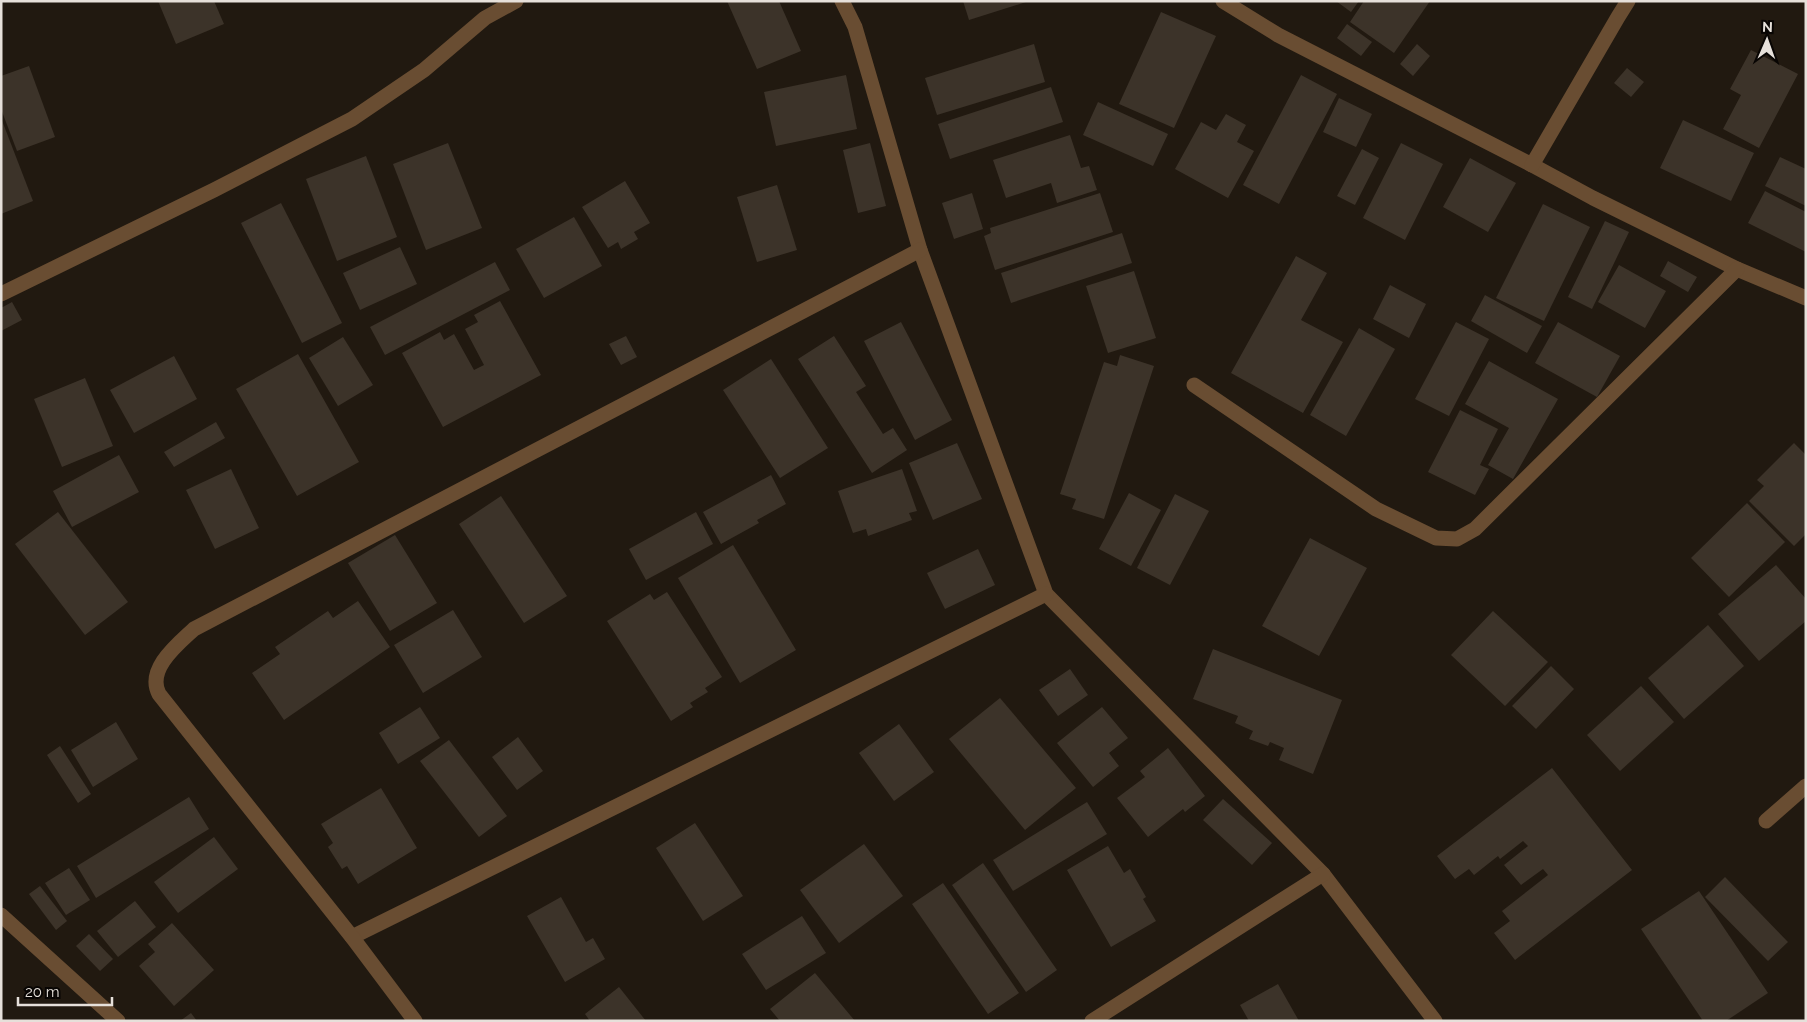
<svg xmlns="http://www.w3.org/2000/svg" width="1807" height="1022" font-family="Raleway,sans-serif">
<rect width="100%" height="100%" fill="#211910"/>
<g fill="#3c3329">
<polygon points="158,1 214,1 224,24 176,44"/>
<polygon points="727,1 779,1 801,51 757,69"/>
<polygon points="963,1 1026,1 1026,2 969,20"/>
<polygon points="1336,1 1359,1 1351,12"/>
<polygon points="1364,1 1430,1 1394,53 1350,22"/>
<polygon points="1161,12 1216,36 1174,128 1119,104"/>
<polygon points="1347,24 1372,42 1361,56 1337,38"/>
<polygon points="1034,44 1045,82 937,115 925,78"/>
<polygon points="1417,44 1430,56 1413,76 1400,64"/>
<polygon points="1751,50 1798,74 1759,148 1723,129 1741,95 1730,89"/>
<polygon points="29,66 55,137 17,151 1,109 1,76"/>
<polygon points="1627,68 1644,82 1631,97 1614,83"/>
<polygon points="846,75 857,129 776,146 764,92"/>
<polygon points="1301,75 1337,94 1279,204 1243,185"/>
<polygon points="1051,87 1063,122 950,159 938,124"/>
<polygon points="1339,98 1372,114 1356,147 1323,132"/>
<polygon points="1098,102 1168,134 1153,166 1083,135"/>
<polygon points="1226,114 1246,125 1237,142 1254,151 1228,198 1175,169 1201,122 1216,130"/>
<polygon points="1,118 33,201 1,214"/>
<polygon points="1683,120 1754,153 1731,201 1660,168"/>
<polygon points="1070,135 1081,168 1089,166 1097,190 1057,203 1051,183 1006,198 993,160"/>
<polygon points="448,143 482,228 426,250 393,164"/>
<polygon points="870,143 886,206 858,213 843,150"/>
<polygon points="1401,143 1443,164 1405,240 1363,218"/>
<polygon points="1362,149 1379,158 1355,205 1337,196"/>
<polygon points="366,156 397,237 337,261 306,179"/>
<polygon points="1780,157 1806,169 1806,206 1765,186"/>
<polygon points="1470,158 1516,183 1488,232 1443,207"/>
<polygon points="625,181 650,223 634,232 638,239 621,249 618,242 608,248 582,207"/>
<polygon points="777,185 797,250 757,262 737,197"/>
<polygon points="1765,191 1806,212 1806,252 1748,223"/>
<polygon points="972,193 983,229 954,239 942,203"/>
<polygon points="1100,193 1113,232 995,270 984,236 991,233 990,228"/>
<polygon points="281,203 342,323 302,343 241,223"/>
<polygon points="1543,204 1590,227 1544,321 1496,298"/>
<polygon points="574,217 602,266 544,298 516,249"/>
<polygon points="1605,221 1629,232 1592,309 1568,297"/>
<polygon points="1122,233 1132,263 1011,303 1001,273"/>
<polygon points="400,247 417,284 360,310 343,273"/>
<polygon points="1296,256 1327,273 1301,320 1343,342 1303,413 1231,373"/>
<polygon points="1668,261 1697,277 1688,292 1660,276"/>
<polygon points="495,262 510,290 385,355 370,327"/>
<polygon points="1619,265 1666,291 1645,328 1598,302"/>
<polygon points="1134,271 1156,338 1108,353 1086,286"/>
<polygon points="1390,285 1426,304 1409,338 1373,319"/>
<polygon points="1485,295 1542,326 1527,353 1471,321"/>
<polygon points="500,301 541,375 443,427 402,353 440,332 444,340 454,334 474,370 484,365 465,329 478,322 474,315"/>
<polygon points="12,302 22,320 1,331 1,308"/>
<polygon points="901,322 952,420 915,440 864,341"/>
<polygon points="1456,322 1489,339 1449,416 1415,399"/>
<polygon points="1558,322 1620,356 1597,397 1535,363"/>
<polygon points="1359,328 1395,349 1346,436 1310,415"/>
<polygon points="626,336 637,357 621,365 609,344"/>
<polygon points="834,336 866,386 856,392 883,434 893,428 907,450 872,473 798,359"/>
<polygon points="343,337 373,385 338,406 309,358"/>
<polygon points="298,354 359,462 297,496 236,389"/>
<polygon points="1120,355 1154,366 1104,519 1072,509 1076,499 1060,494 1104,362 1117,366"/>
<polygon points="174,356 197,399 134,433 110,390"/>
<polygon points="771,359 828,448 780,478 723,390"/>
<polygon points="1489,361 1558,399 1513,479 1488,465 1509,428 1465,404"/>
<polygon points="85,378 113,446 62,467 34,399"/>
<polygon points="1460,410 1498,429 1480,465 1489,469 1475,495 1428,472"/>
<polygon points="216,422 225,438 174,467 164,452"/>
<polygon points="957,443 982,499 933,520 909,463"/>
<polygon points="1794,443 1806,455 1806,534 1794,546 1749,501 1764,486 1757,480"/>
<polygon points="119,455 139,492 72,527 53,491"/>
<polygon points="231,469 259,528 215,549 186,490"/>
<polygon points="902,469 917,511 909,513 912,520 868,536 866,529 853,533 838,491"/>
<polygon points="771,475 786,504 757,520 759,523 721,544 703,512"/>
<polygon points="1129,493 1161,510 1131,566 1099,549"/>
<polygon points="1175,494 1209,511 1170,585 1137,568"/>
<polygon points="501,496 567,596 524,623 459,524"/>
<polygon points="1747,503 1785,542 1729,597 1691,558"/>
<polygon points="58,512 128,602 85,635 15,544"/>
<polygon points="696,512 713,544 646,580 629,549"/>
<polygon points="395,535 437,603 390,631 348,563"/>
<polygon points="1310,538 1367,568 1319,656 1262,626"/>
<polygon points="733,545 796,650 740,683 678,578"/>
<polygon points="978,549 995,585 945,609 927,573"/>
<polygon points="1776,565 1806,599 1806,621 1759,661 1718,614"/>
<polygon points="667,592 722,677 705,688 708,692 690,703 693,707 671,721 607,621 650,594 654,600"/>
<polygon points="358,601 390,647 284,720 252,673 280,654 275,647 328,611 333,618"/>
<polygon points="453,610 482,657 423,693 394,645"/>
<polygon points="1493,611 1548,662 1505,706 1451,655"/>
<polygon points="1708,625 1744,666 1684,719 1648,678"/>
<polygon points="1213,649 1342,700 1313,774 1279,760 1284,748 1270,742 1268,746 1249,739 1253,731 1235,723 1238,716 1193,699"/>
<polygon points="1551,666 1574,689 1536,729 1512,706"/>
<polygon points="1070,669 1088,695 1058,716 1039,690"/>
<polygon points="1641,686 1674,722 1620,771 1587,735"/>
<polygon points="1000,698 1076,788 1025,830 949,739"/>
<polygon points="420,707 440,738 398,764 379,733"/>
<polygon points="1102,707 1128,738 1109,753 1119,766 1093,787 1057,743"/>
<polygon points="116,722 138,759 93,787 71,750"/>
<polygon points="899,724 934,772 894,801 859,753"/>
<polygon points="518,737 543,771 517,790 492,757"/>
<polygon points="449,740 507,816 479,837 420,761"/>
<polygon points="60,746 91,794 78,803 47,755"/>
<polygon points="1168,748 1205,796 1185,812 1183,809 1148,837 1117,798 1145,777 1140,771"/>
<polygon points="1552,768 1632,870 1515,960 1494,933 1510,921 1502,911 1548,875 1543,869 1521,885 1504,865 1528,846 1523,841 1500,859 1498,856 1474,875 1469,869 1455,879 1437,856"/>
<polygon points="381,788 417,848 358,884 347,866 342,869 328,847 333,843 321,824"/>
<polygon points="189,797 209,829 96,898 77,866"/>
<polygon points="1223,799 1272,843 1252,865 1203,820"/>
<polygon points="1087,802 1107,834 1013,891 993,860"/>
<polygon points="695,823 743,896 703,921 656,848"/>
<polygon points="214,837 238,869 178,913 154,882"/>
<polygon points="864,844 903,896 839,943 800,890"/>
<polygon points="1108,846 1124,873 1130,869 1146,897 1143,899 1156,921 1111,947 1067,870"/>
<polygon points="983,863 1057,970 1026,992 952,885"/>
<polygon points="69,868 90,900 66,915 45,883"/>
<polygon points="1725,877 1788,942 1768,961 1705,897"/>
<polygon points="943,883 1019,993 988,1014 912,904"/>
<polygon points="40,886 67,921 56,930 29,894"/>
<polygon points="1699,891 1768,993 1726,1021 1703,1021 1641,929"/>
<polygon points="561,897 586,942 593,938 605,959 565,982 527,916"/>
<polygon points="135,901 156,927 118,957 97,931"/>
<polygon points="802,916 826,953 766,990 742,954"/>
<polygon points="172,923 214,970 174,1006 139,966 155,952 148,944"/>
<polygon points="89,934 113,959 100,971 76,946"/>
<polygon points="815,973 855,1021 780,1021 770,1009"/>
<polygon points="1278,984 1299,1021 1249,1021 1240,1005"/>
<polygon points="619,987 646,1021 590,1021 585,1014"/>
<polygon points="191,1013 197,1021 180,1021"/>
</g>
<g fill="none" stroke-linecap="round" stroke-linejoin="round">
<g stroke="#694d32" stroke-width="15">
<polyline points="842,1 855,27 920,250 1046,594 1323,874 1435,1021"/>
<polyline points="1223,1 1278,35 1532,165 1593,198 1737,269 1806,298"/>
<polyline points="1532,165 1618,17 1628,1"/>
<polyline points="1,294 214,190 352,119 424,70 485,18 516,1"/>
<polyline points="1194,385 1376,509 1436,538 1457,539 1475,529 1737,269"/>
<polyline points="1766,821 1806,786"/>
<polyline points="1,915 118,1021"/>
<polyline points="352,937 1046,594"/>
<path d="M415 1021 352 937 159 694C146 669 178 644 194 629L920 250"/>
<polyline points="1092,1021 1323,874"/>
</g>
</g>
<rect width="1807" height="1022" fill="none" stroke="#e6e0da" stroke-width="5"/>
<g transform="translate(1767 40) rotate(2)" stroke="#080503" stroke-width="4" paint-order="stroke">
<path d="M0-4L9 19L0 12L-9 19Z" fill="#e6e0da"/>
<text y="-8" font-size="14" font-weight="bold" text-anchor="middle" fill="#e6e0da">N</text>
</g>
<path d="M18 997v8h94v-8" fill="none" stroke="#e6e0da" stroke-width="2.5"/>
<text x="25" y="997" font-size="15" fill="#e6e0da" stroke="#080503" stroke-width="4" paint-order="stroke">20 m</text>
</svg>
